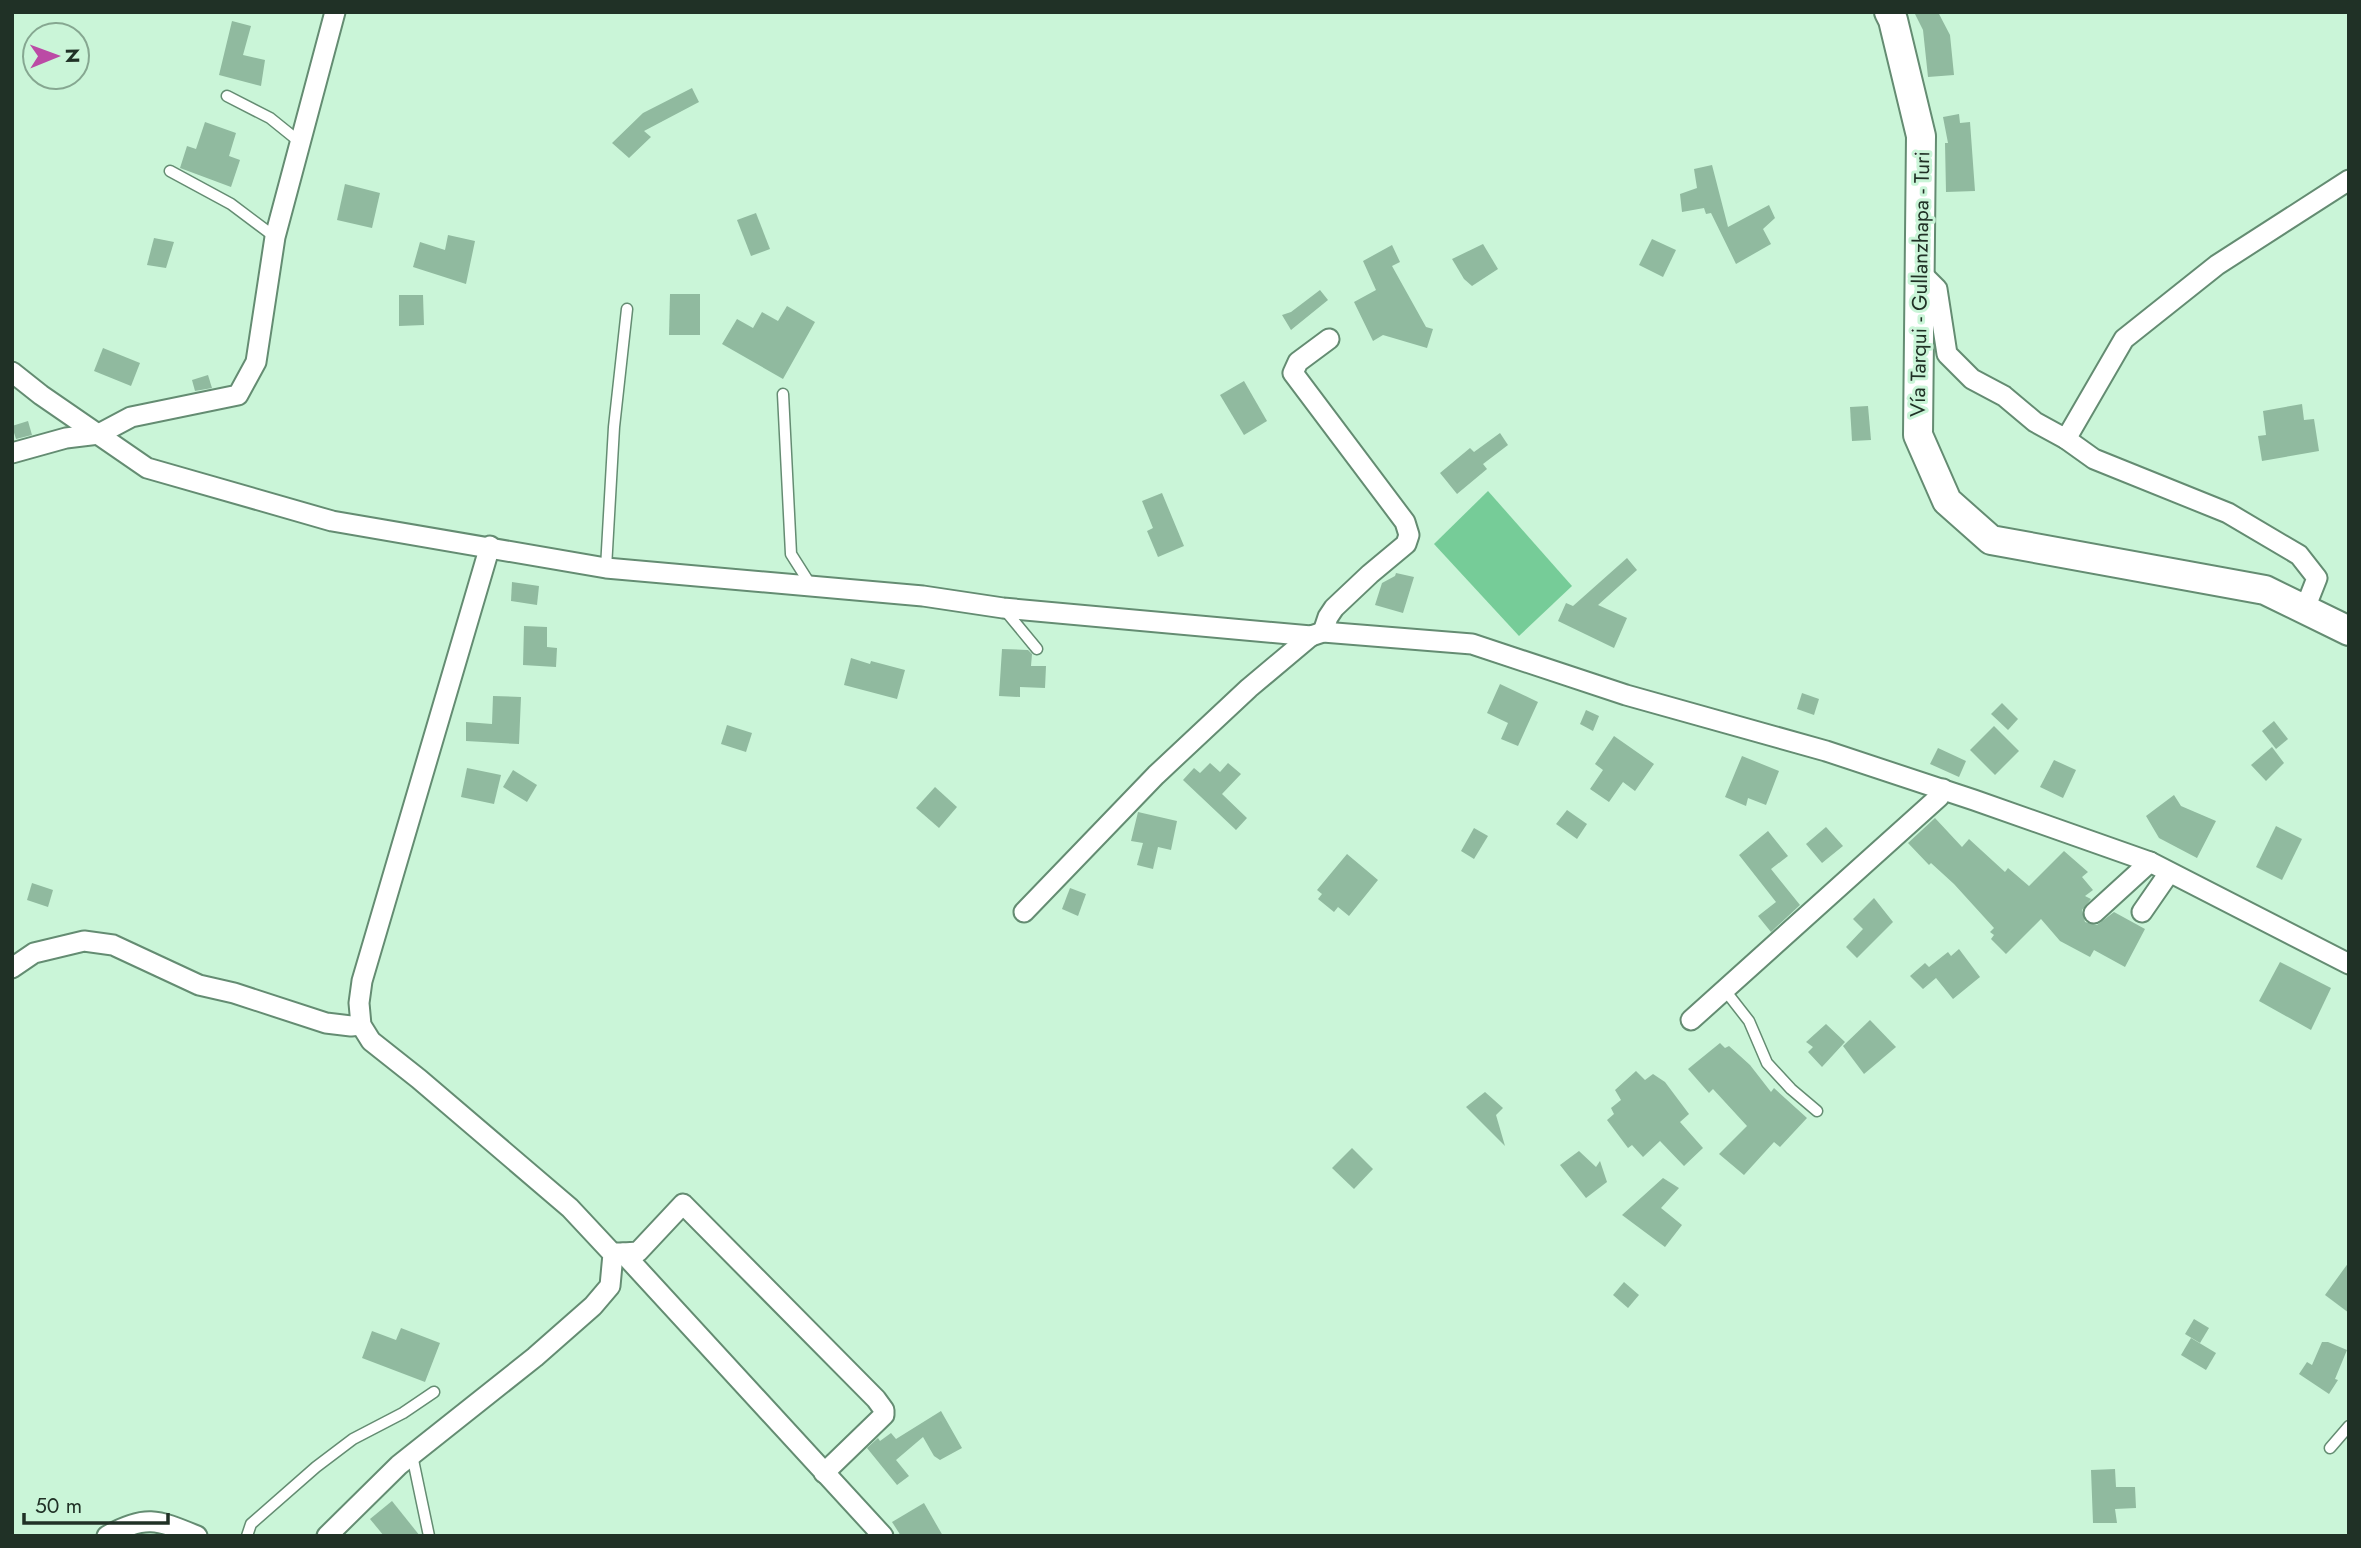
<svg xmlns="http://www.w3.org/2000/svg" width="2361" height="1548" font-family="Jost,sans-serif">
<rect width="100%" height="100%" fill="#caf5d8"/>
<polygon fill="#76cc98" points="1488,491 1572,586 1519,636 1434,544"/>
<g fill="#90ba9f">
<polygon points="1914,12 1938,12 1950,35 1954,75 1928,77 1923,30"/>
<polygon points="232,21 251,26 243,55 265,60 261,86 219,75"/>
<polygon points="692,88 699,102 644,131 651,137 629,158 612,143 643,113"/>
<polygon points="1959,114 1960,123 1970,122 1975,191 1946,192 1945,143 1948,143 1943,117"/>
<polygon points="205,122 236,133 229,156 240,160 231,187 180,168 187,146 196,149"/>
<polygon points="1712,165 1728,227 1769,205 1775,218 1763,229 1771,244 1736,264 1711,213 1706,214 1704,208 1682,212 1680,194 1697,188 1694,169"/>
<polygon points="345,184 380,193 372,228 337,220"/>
<polygon points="756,213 770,249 751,256 737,220"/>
<polygon points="448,235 475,241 466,284 413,267 420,242 445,250"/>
<polygon points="154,238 174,242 166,268 147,265"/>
<polygon points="1652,239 1676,250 1663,277 1639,265"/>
<polygon points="1483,244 1498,269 1472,286 1464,279 1452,259"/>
<polygon points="1392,245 1400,262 1392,266 1426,327 1433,329 1427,348 1383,335 1373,341 1354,302 1376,290 1363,261"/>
<polygon points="1320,290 1328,300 1291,330 1282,315 1291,312"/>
<polygon points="670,294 700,294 700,335 669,335"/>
<polygon points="399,295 423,295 424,325 399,326"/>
<polygon points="787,306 815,322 783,379 722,344 737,319 753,328 762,312 778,321"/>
<polygon points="103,348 140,363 131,386 94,371"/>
<polygon points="208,375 212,388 195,391 192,380"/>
<polygon points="1244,381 1267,421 1244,435 1220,395"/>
<polygon points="2302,404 2304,420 2314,419 2319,451 2262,461 2258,436 2266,435 2263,411"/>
<polygon points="1868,406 1871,440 1852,441 1850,407"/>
<polygon points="28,421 32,435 16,439 12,426"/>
<polygon points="1500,433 1508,445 1483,464 1487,469 1457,494 1440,473 1470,448 1474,452"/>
<polygon points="1162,493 1184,546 1158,557 1147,531 1153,528 1142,501"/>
<polygon points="1627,558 1637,570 1598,605 1627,618 1614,648 1558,621 1566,603 1573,606"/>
<polygon points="1396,573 1414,577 1403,613 1375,605 1382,583 1395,576"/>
<polygon points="512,582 539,586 537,605 511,601"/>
<polygon points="524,626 547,627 547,647 557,648 556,667 523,665"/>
<polygon points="1002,649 1028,650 1032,654 1031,666 1046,666 1045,688 1020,687 1020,697 999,696"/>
<polygon points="851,658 870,664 871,661 905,670 897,699 844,685"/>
<polygon points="1500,684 1538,702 1518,746 1501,739 1508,723 1487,713"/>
<polygon points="1802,693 1819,699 1814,715 1797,709"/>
<polygon points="493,696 521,697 519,744 466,741 466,722 492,724"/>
<polygon points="2002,703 2018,719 2008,730 1991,714"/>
<polygon points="1586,710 1599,716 1593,731 1580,724"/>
<polygon points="2274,721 2288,739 2276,749 2262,731"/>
<polygon points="727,725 752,733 746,752 721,744"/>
<polygon points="1994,726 2019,751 1995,775 1970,750"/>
<polygon points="1614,736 1654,764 1635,791 1623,782 1609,802 1590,789 1603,770 1595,764"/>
<polygon points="2272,747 2284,763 2266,781 2251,765"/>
<polygon points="1938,748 1966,761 1959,777 1930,764"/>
<polygon points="1742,756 1779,771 1766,805 1748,798 1746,806 1725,797"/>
<polygon points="2054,760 2076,770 2063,798 2040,787"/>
<polygon points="1210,763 1220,772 1228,763 1241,774 1222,794 1247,818 1236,830 1183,780 1194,768 1200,773"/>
<polygon points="467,768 501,775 494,804 461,797"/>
<polygon points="513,770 537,785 527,802 503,787"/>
<polygon points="935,787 957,807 939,828 916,808"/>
<polygon points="2174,795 2181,806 2216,821 2197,858 2159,838 2146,816"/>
<polygon points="1567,810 1587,824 1577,839 1556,824"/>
<polygon points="1138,812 1177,821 1171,850 1158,847 1153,869 1137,865 1143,843 1131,841"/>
<polygon points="1935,818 1962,847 1969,839 2005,872 2008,868 2029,886 2064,851 2088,872 2082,877 2093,890 2085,896 2091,899 2082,910 2085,922 2097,925 2114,912 2145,929 2125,967 2094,950 2090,957 2060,941 2041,919 2006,954 1991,939 1994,935 1990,932 1994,928 1954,884 1931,863 1929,865 1908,843"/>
<polygon points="2276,826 2302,839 2282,880 2256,867"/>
<polygon points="1826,827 1843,846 1822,863 1806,844"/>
<polygon points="1474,828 1488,836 1474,859 1461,851"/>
<polygon points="1768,831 1788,856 1771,869 1800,905 1771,932 1758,916 1776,902 1739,855"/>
<polygon points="1347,854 1378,880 1349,916 1338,907 1334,912 1318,899 1322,894 1317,890"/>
<polygon points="32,883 53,890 48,907 27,900"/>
<polygon points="1070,888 1086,894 1078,916 1062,909"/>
<polygon points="1874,898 1893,922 1857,958 1846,947 1863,929 1853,919"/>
<polygon points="1959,949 1980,977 1953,999 1936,978 1923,989 1910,976 1925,963 1929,967 1948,952 1951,956"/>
<polygon points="2280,962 2331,988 2311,1030 2259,1001"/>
<polygon points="1870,1020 1896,1047 1864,1074 1843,1046"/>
<polygon points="1826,1024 1845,1042 1822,1067 1808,1052 1813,1047 1806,1042"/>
<polygon points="1720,1043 1725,1048 1729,1046 1750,1065 1771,1092 1774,1088 1807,1118 1780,1147 1774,1142 1744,1175 1719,1154 1747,1126 1713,1089 1709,1093 1688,1069"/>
<polygon points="1636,1071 1645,1080 1653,1074 1665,1082 1689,1114 1680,1122 1703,1148 1684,1166 1660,1141 1643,1157 1632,1145 1628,1148 1607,1120 1614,1114 1611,1108 1621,1100 1615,1090"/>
<polygon points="1485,1092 1503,1108 1496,1115 1505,1146 1466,1107"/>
<polygon points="1352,1148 1373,1169 1354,1189 1332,1168"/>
<polygon points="1579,1151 1596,1167 1600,1161 1607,1182 1586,1198 1560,1165"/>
<polygon points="1663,1178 1679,1188 1661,1208 1682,1225 1665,1247 1622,1215"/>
<polygon points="2349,1262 2349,1313 2325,1295"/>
<polygon points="1624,1282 1639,1295 1628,1308 1613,1295"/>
<polygon points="2194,1319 2209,1328 2200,1343 2185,1334"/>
<polygon points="401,1328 440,1343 425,1382 362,1358 372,1331 396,1340"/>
<polygon points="2191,1338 2216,1353 2206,1370 2181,1355"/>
<polygon points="2322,1342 2328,1342 2347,1350 2335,1379 2338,1380 2329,1394 2299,1374 2307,1362 2312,1365"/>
<polygon points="941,1411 962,1448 940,1460 934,1456 923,1437 896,1460 909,1476 897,1485 867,1448 878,1438 880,1441 891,1433 896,1439"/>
<polygon points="2115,1469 2116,1487 2135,1487 2136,1508 2115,1509 2117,1523 2093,1523 2091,1470"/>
<polygon points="392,1501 420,1536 384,1536 370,1519"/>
<polygon points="924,1503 943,1536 901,1536 892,1522"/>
</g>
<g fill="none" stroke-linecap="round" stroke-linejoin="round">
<g stroke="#648c72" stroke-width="13">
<g id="service">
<polyline points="227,96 270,118 301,143"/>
<polyline points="170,171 231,204 275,237"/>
<polyline points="783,394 791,554 810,584"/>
<polyline points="606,568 614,427 627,309"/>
<polyline points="1004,609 1037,649"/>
<polyline points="1724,989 1749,1021 1767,1063 1791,1089 1817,1111"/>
<polyline points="2330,1448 2349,1426"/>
<polyline points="412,1455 429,1536"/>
<polyline points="247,1536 251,1524 316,1467 353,1439 403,1413 434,1392"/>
</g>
</g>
<g stroke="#648c72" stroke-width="23">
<g id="minor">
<polyline points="1920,272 1937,289 1947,354 1972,379 2004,396 2035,422 2066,439 2124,339 2217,265 2349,180"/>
<polyline points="12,372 41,395 147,468 332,521 606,568 923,596 1003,608 1311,636 1323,632 1472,644 1626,695 1826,751 1974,800 2150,862 2349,964"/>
<polyline points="2066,439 2094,459 2228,513 2299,555 2317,578 2304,611"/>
<polyline points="12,453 66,438 99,434 131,417 238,395 256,362 275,237 335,12"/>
<polyline points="1323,632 1328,617 1334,608 1370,574 1406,544 1409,535 1405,522 1293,373 1298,362 1329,339"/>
<polyline points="1024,912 1156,775 1249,688 1311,636"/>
<polyline points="2142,912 2169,873"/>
<polyline points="2094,913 2150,862"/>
<polyline points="12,968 34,953 84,941 113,945 199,985 234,993 326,1023 351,1026 361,1025"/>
<polyline points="1691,1020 1939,797 1943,789"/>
<polyline points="617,1253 623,1253 883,1536"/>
<polyline points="623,1253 638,1252 683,1204 876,1399 884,1410 884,1415 824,1473"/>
<path d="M107 1536C146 1514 158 1520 197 1536"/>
<polyline points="327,1536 399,1465 535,1357 593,1306 610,1286 613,1254 570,1208 419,1079 371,1041 361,1025 359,1003 362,981 490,546"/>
</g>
</g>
<g stroke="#648c72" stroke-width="32">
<polyline id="secondary" points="1889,12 1893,20 1921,136 1918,435 1947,501 1991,540 2265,590 2349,631"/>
</g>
<use href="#service" stroke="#fff" stroke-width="10"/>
<use href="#minor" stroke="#fff" stroke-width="19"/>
<use href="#secondary" stroke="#fff" stroke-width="28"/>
</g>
<g text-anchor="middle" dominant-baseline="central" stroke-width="6" stroke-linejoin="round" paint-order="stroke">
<g font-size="21" fill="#203126" stroke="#caf5d8">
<text transform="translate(1920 284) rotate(-89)">Vía Tarqui - Gullanzhapa - Turi</text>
</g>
</g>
<rect width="2361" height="1548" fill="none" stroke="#203126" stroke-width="28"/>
<g transform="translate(56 56) rotate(89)"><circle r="33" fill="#caf5d8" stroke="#86a791" stroke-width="2"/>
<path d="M0-5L12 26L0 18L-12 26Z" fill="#bb4aa5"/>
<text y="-10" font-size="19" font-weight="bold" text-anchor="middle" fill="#203126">N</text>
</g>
<path d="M24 1513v10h144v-10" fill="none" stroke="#203126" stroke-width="3.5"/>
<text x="35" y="1513" font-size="21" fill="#203126" stroke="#caf5d8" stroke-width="5" paint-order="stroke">50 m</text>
</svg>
